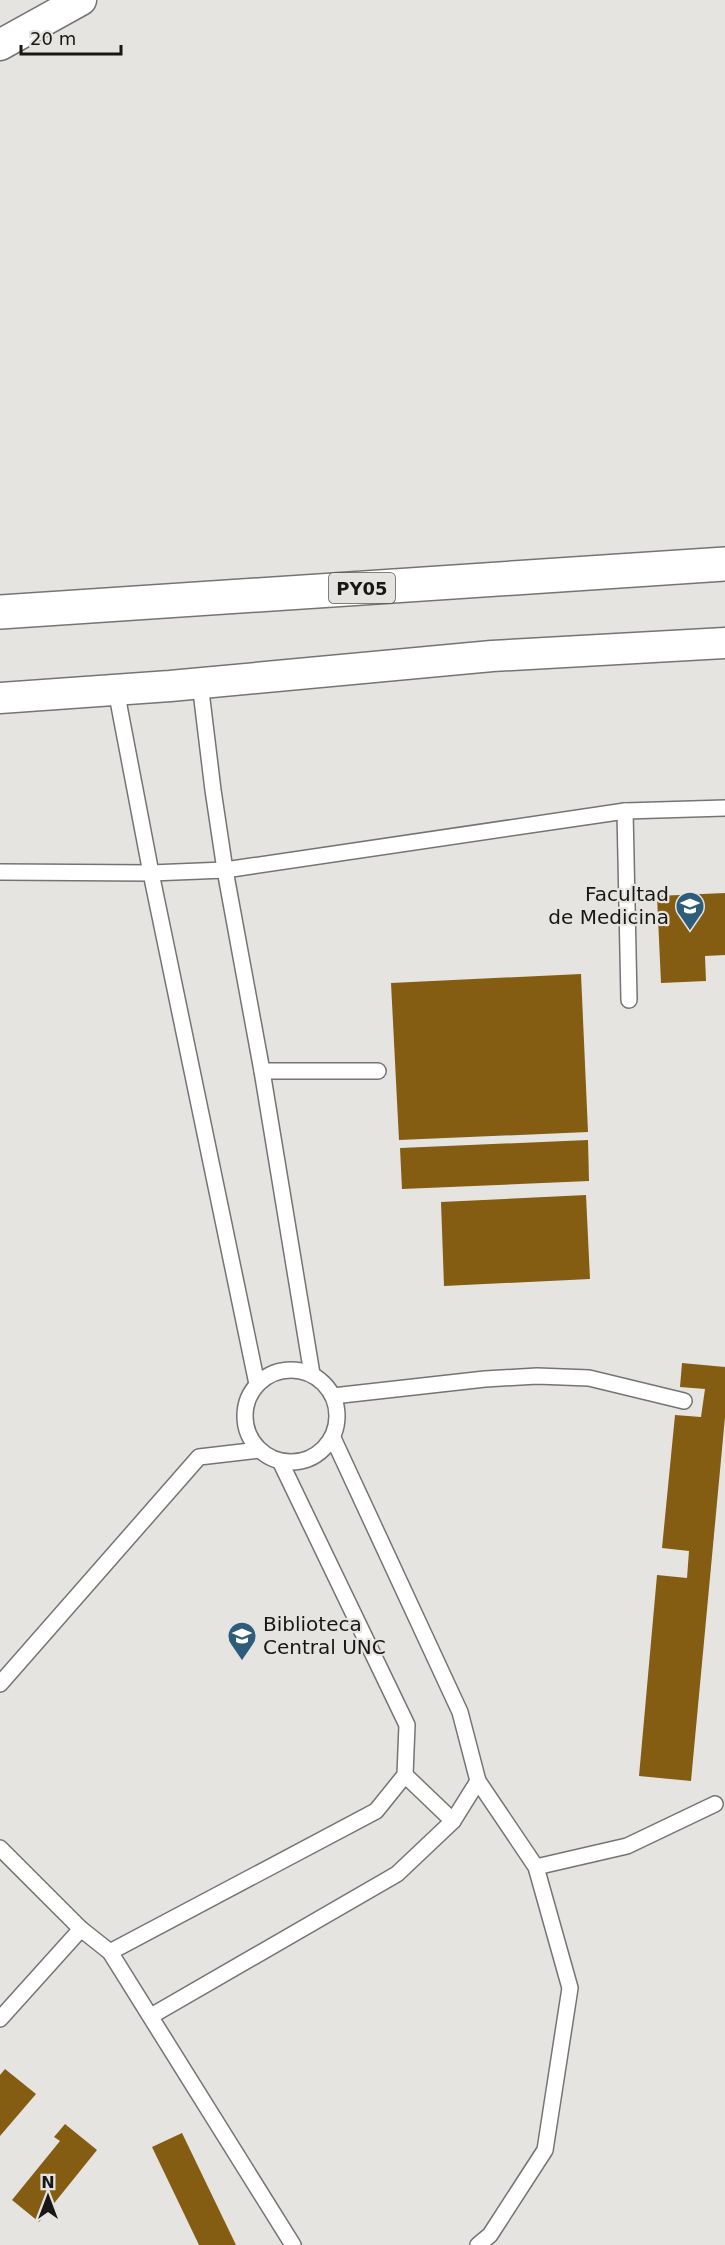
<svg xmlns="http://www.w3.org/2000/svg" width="725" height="2245" font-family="'DejaVu Sans',sans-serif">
<rect width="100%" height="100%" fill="#e6e4e1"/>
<g fill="#855d12">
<polygon points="725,893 725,955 705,956 706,981 661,983 657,896"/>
<polygon points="581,974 588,1132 399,1140 391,983"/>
<polygon points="588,1140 589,1181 402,1189 400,1148"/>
<polygon points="586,1195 590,1279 444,1286 441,1202"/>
<polygon points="682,1363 725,1367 725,1417 691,1781 639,1776 657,1575 687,1578 689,1551 662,1548 675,1415 701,1417 705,1389 680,1387"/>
<polygon points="5,2069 36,2094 0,2136 0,2075"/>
<polygon points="65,2124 97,2150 39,2222 12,2200 60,2141 54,2137"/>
<polygon points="182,2133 236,2245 199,2245 152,2147"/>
</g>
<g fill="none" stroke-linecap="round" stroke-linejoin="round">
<g stroke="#767472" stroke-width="18">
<g id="lane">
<polyline points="200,683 213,790 225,870 262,1071 312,1374"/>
<polyline points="116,690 151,873 257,1384"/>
<polyline points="625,811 629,1000"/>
<polyline points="0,872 151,873 225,870 625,811 725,808"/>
<polyline points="262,1071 378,1071"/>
<circle cx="291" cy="1416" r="46"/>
<polyline points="333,1396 485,1379 537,1376 589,1378 684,1401"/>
<polyline points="333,1438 460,1712 478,1781 536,1867 570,1988 545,2150 490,2235 478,2245"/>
<polyline points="0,1684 199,1457 259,1450"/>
<polyline points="405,1775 453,1821"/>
<polyline points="0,1848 81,1929 110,1952 293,2245"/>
<polyline points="536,1867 627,1846 715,1804"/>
<polyline points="110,1952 376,1811 405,1775 407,1725 281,1463"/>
<polyline points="151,2016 397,1874 453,1821 478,1781"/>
<polyline points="0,2019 81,1929"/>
</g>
</g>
<g stroke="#767472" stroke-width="33">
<g id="street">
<polyline points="0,45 81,0"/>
<polyline points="0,698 170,686 492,656 725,643"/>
</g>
</g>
<g stroke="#767472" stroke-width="36">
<polyline id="highway" points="0,612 725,564"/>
</g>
<use href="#lane" stroke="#fff" stroke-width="15"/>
<use href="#street" stroke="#fff" stroke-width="30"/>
<use href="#highway" stroke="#fff" stroke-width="33"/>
</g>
<defs>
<g id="university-pin" transform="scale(1.5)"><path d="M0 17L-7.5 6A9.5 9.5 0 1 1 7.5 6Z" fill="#2d5d7b" stroke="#e6e4e1"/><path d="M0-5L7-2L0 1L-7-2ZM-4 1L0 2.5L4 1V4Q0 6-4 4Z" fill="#fff"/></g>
</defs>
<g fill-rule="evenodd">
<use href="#university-pin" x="690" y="906"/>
<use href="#university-pin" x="242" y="1636"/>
</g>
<g text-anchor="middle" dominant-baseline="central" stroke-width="4.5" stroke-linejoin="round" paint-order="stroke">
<rect fill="#e6e4e1" stroke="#565453" stroke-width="1.5" x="329" y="573" width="66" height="30" rx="4.5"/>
<g font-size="18" font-weight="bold" fill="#181716">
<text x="362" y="588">PY05</text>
</g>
<g font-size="20" fill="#181716" stroke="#e6e4e1" text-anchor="end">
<text x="669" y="894">Facultad<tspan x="669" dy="23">de Medicina</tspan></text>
<text x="263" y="1624" text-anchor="start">Biblioteca<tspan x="263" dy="23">Central UNC</tspan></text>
</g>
</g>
<g transform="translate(48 2197)" stroke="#e6e4e1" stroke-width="4.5" paint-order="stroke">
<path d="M0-4.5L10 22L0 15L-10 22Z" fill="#181716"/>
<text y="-9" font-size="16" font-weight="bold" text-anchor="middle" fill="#181716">N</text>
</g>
<path d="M21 45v9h100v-9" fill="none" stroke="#181716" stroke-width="3"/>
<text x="30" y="45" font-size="18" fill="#181716" stroke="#e6e4e1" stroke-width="4.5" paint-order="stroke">20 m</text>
</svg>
